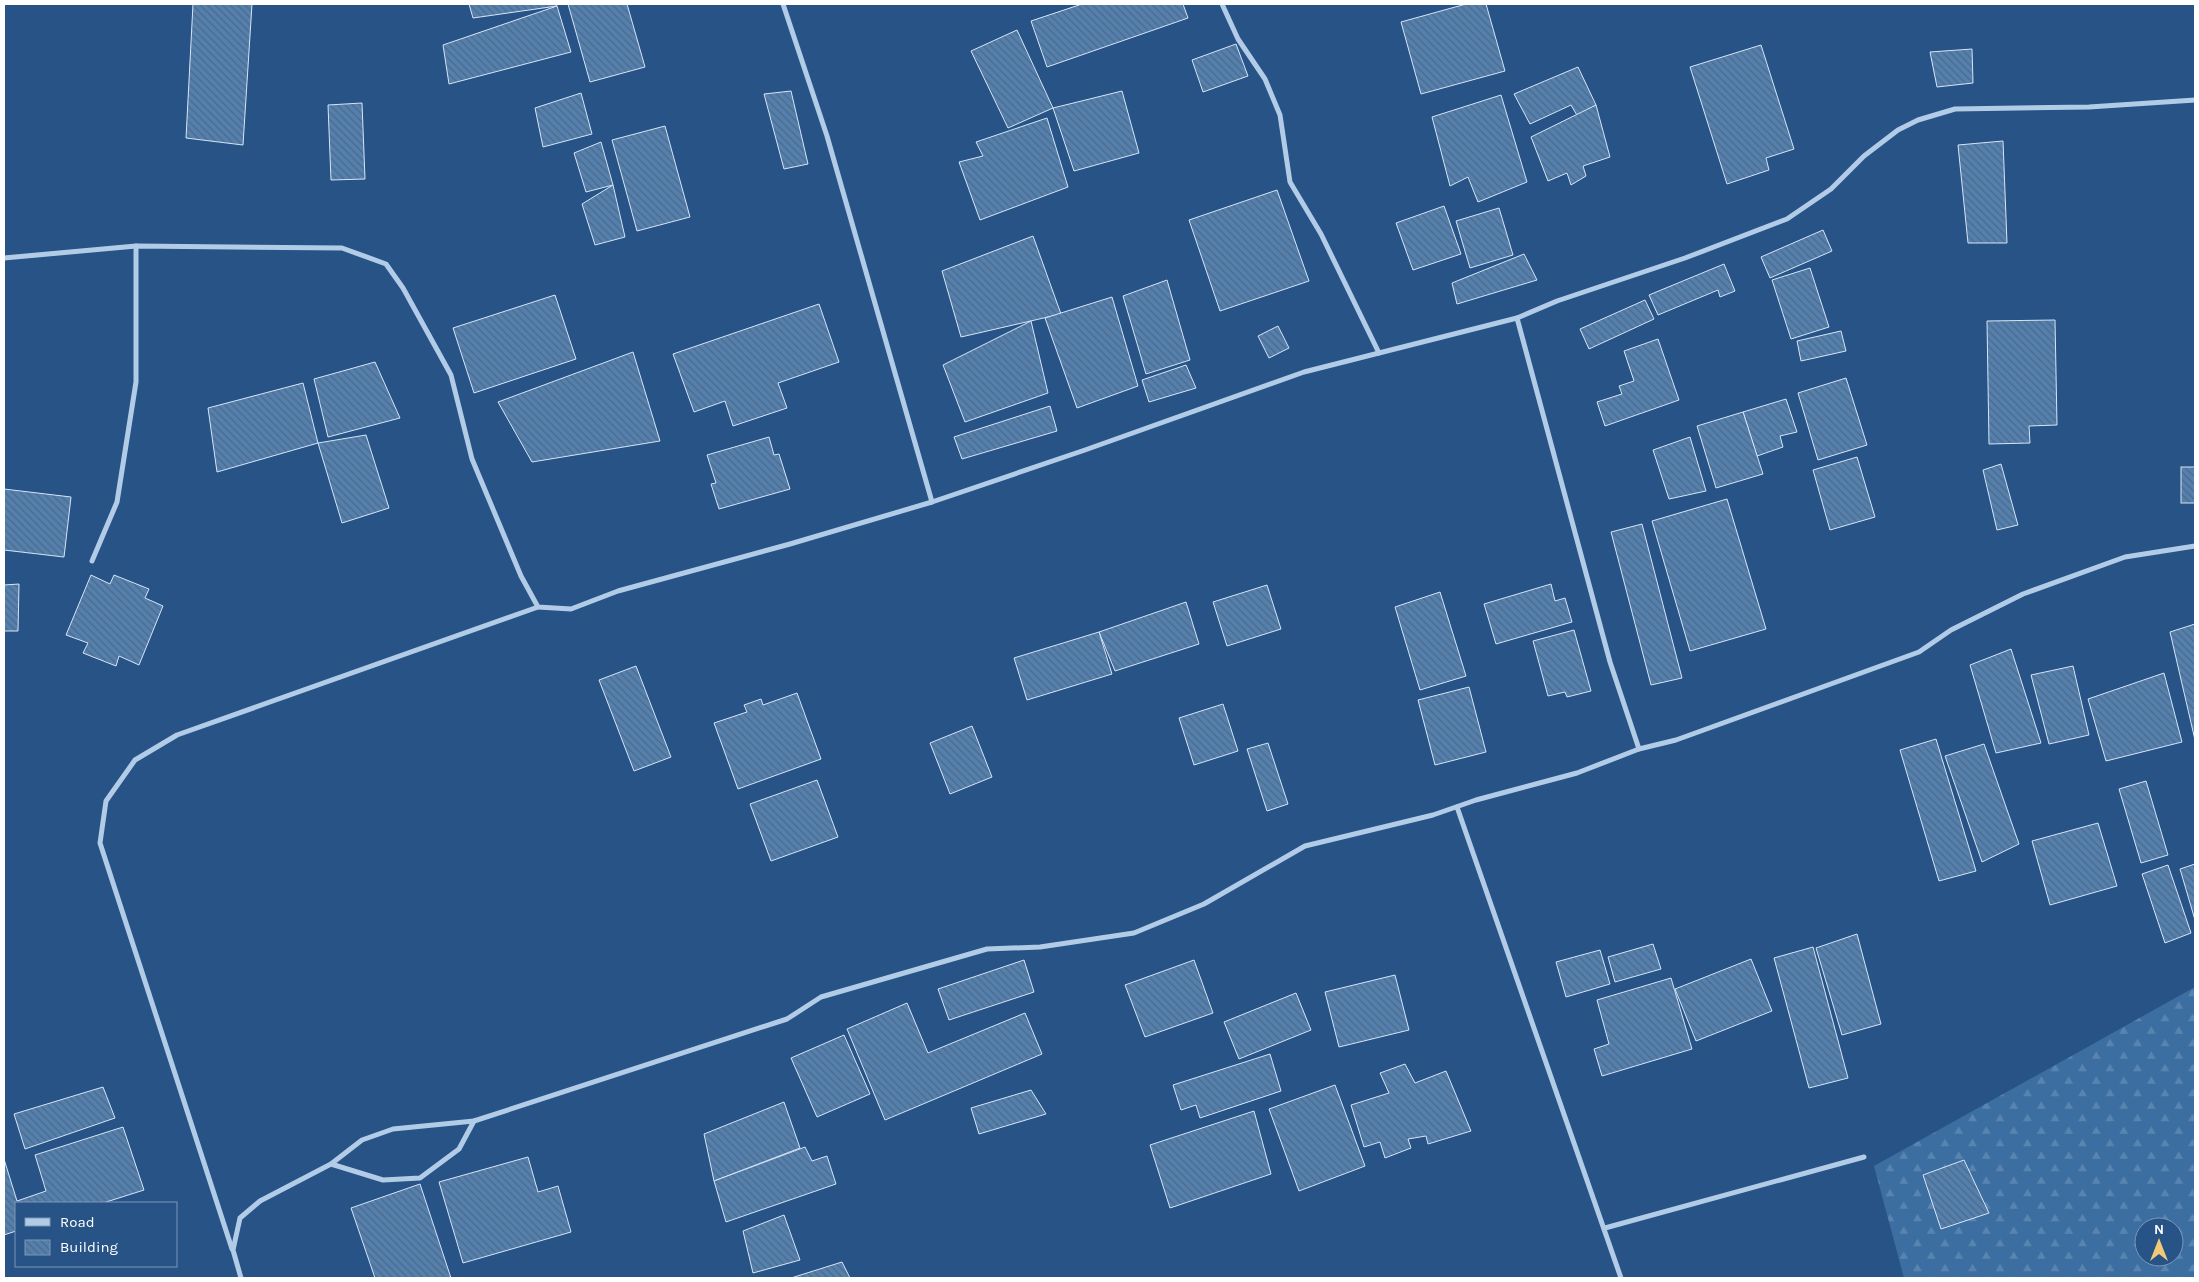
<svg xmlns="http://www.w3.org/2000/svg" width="2199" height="1282" font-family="Karla,sans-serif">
<defs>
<pattern id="forest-firs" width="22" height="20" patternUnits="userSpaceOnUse" patternTransform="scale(1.25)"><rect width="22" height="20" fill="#3c6ea2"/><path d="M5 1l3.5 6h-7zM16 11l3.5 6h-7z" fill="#5984b0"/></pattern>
<pattern id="building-back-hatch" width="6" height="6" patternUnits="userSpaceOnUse" patternTransform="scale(1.25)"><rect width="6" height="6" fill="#5480af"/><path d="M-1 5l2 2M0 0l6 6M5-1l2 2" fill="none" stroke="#506982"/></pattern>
</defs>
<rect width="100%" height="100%" fill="#275386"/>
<path fill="url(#forest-firs)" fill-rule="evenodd" d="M2195 987V1278H1904L1874 1166ZM2144 1227H2174V1257H2144Z"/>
<g fill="url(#building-back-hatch)" stroke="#d6e5f6">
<polygon points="193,4 252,4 243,145 186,138"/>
<polygon points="469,4 556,4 557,6 473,18"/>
<polygon points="568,4 627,4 645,67 590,82"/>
<polygon points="1082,4 1183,4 1188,18 1047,67 1031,21"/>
<polygon points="1466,4 1486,4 1505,71 1421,94 1401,22"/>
<polygon points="557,6 571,52 449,84 443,45"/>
<polygon points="1017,30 1053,108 1008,128 971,51"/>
<polygon points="1236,44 1248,76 1203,92 1192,60"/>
<polygon points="1761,45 1794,149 1766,158 1769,170 1727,184 1690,67"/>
<polygon points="1972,49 1973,83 1937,87 1930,52"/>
<polygon points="1578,67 1596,105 1578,117 1571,105 1530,124 1514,94"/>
<polygon points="791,91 808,164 784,169 764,94"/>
<polygon points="1122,91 1139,153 1074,171 1053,108"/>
<polygon points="581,93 592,134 543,147 535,108"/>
<polygon points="1501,95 1527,182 1478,202 1468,177 1450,186 1432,117"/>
<polygon points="362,103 365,179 331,180 328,105"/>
<polygon points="1596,105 1610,157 1583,166 1586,176 1571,185 1567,173 1548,181 1531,137"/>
<polygon points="1047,118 1068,187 980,220 959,162 983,156 976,142"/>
<polygon points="665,126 690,217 637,231 612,140"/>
<polygon points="2003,141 2007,243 1968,243 1958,145"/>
<polygon points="601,142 613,185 586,192 574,153"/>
<polygon points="613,185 625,237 595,245 582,204"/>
<polygon points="1277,190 1309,281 1220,311 1189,220"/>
<polygon points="1444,206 1461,254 1413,270 1396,223"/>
<polygon points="1499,208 1513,255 1470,268 1456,221"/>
<polygon points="1823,230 1832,251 1770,278 1761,257"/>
<polygon points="1033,236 1061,314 961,337 942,271"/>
<polygon points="1524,254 1537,280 1457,304 1452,283"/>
<polygon points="1724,264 1735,291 1720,297 1718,290 1658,315 1649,295"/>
<polygon points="1810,268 1829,327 1791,339 1772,280"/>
<polygon points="1167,280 1190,360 1146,374 1123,296"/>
<polygon points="555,295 576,359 474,393 453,328"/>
<polygon points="1112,297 1138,386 1077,408 1045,318"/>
<polygon points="1645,300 1654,319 1589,349 1580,329"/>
<polygon points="819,304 839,362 778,383 787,408 733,426 725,401 694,412 673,354"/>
<polygon points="2055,320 2057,425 2029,426 2030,443 1989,444 1987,321"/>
<polygon points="1031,321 1048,393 965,422 943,365"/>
<polygon points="1278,326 1289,348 1269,358 1258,336"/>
<polygon points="1841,331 1846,351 1801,361 1797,341"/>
<polygon points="1658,339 1679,400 1605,426 1597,402 1622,394 1619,386 1634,381 1624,351"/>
<polygon points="633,352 660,441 532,462 498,402"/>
<polygon points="375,362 400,418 328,437 314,379"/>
<polygon points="1186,365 1196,388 1149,402 1142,380"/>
<polygon points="1846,378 1867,445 1818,460 1798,393"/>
<polygon points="303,383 318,443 217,472 208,408"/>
<polygon points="1786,399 1797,432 1780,436 1783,447 1757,456 1743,412"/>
<polygon points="1050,406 1057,431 962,459 954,437"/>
<polygon points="1743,412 1763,474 1716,488 1697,426"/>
<polygon points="366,435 389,508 342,523 318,443"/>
<polygon points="769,437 774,455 779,454 790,489 719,509 711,484 716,483 707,455"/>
<polygon points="1690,437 1706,491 1669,499 1653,450"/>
<polygon points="1857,457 1875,517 1830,530 1813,470"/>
<polygon points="2001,464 2018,525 1997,530 1983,470"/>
<rect x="2181" y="467" width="14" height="36"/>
<polygon points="4,489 71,497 64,557 4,550"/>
<polygon points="1727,499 1766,629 1690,651 1652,521"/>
<polygon points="1642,524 1682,678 1651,685 1611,532"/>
<polygon points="91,575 110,584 114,575 149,589 145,598 163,606 139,665 119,656 116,666 83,653 88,643 66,635"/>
<polygon points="19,584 18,631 4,631 4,585"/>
<polygon points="1551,584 1555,601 1565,598 1572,622 1496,644 1484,604"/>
<polygon points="1267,585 1281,629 1227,646 1213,602"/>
<polygon points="1440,592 1466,676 1420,690 1395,607"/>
<polygon points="1186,602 1199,644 1115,671 1099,632"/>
<polygon points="2195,624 2195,740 2170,632"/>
<polygon points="1574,630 1591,691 1567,697 1565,692 1548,696 1533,641"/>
<polygon points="1099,632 1112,674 1027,700 1014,658"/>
<polygon points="2011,649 2041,743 1996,753 1970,665"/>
<polygon points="636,666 671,757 634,771 599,680"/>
<polygon points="2073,666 2089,735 2049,744 2031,675"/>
<polygon points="2164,673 2182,742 2106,761 2088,699"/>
<polygon points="1469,687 1486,752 1435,765 1418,700"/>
<polygon points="797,693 821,759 738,789 714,723 747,712 744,705 761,699 763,705"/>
<polygon points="1223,704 1238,751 1194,765 1179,718"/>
<polygon points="972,726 992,777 950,794 930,743"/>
<polygon points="1936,739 1976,871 1939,881 1900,750"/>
<polygon points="1268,743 1288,804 1267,811 1247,749"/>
<polygon points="1984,744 2019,844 1982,862 1945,756"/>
<polygon points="817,780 838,837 771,861 750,804"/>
<polygon points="2146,781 2168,855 2141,863 2119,789"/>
<polygon points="2098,823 2117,886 2050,905 2032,841"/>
<polygon points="2195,864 2195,920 2180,869"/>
<polygon points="2168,865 2191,933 2165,943 2142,874"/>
<polygon points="1857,934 1881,1024 1842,1035 1816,948"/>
<polygon points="1653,944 1661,969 1615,982 1608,957"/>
<polygon points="1813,947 1848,1078 1809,1088 1774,958"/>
<polygon points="1600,950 1610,984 1566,997 1556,962"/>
<polygon points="1751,959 1772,1011 1696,1041 1675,989"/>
<polygon points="1024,960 1034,992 949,1020 938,989"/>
<polygon points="1194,960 1213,1013 1145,1037 1125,985"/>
<polygon points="1395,975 1409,1030 1339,1047 1325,992"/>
<polygon points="1671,978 1692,1049 1602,1076 1594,1049 1609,1044 1597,1000"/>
<polygon points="1296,993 1311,1030 1239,1059 1224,1022"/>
<polygon points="907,1003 928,1053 1025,1013 1042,1054 885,1120 847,1029"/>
<polygon points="844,1035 870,1094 817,1117 791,1058"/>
<polygon points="1270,1054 1281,1091 1200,1118 1196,1105 1181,1110 1173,1085"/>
<polygon points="1405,1064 1415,1083 1446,1071 1471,1131 1428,1144 1426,1136 1408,1139 1411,1148 1385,1158 1380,1142 1364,1147 1351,1105 1389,1093 1380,1073"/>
<polygon points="1335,1085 1365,1166 1299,1191 1269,1109"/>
<polygon points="103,1087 115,1118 25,1149 14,1114"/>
<polygon points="1031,1090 1046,1114 979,1134 971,1108"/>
<polygon points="784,1102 800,1148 714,1181 704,1134"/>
<polygon points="1254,1111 1271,1174 1170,1208 1150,1145"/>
<polygon points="123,1127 144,1190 103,1203 16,1203 16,1231 4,1235 4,1159 17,1201 46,1191 35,1155"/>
<polygon points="805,1147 812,1161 827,1156 836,1184 726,1222 714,1181"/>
<polygon points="528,1157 538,1192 558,1186 571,1232 463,1263 439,1182"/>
<polygon points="1964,1160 1989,1213 1941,1229 1923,1175"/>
<polygon points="420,1184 451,1278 375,1278 351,1208"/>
<polygon points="784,1215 800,1260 753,1273 743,1231"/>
<polygon points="842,1262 850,1278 791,1278"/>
</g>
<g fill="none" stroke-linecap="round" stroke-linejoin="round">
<g stroke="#b2cce8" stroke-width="5">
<polyline points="783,4 827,136 932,502"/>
<polyline points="1222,4 1238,39 1265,79 1280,115 1290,182 1321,234 1379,353 1517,318"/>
<polyline points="4,258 136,246 342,248 386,264 403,288 451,375 472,459 521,576 538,607 571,609 618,591 790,544 932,502 1085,450 1304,372 1379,353"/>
<polyline points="92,561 117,502 136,382 136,246"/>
<polyline points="1639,749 1610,662 1517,318 1557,301 1685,258 1787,219 1831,189 1864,156 1898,130 1918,120 1955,109 2089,107 2195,100"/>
<polyline points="1457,807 1621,1278"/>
<polyline points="331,1164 383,1180 420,1178 459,1149 474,1121"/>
<polyline points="1605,1228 1864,1157"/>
<polyline points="232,1249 100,843 106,801 135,760 177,735 538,607"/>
<polyline points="241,1278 233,1250 240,1218 260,1201 331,1164 362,1140 393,1129 474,1121 787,1019 821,997 987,949 1040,947 1134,933 1204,904 1305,846 1433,815 1476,800 1577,773 1639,749 1676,740 1919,652 1951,630 2023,594 2125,557 2195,546"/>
</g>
</g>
<rect width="2199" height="1282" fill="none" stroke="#ffffff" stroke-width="10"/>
<rect x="15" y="1202" width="162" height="65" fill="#275386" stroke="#7d98b6"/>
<rect x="25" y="1218" width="25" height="8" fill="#b2cce8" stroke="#7d98b6"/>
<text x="60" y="1227" font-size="15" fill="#ffffff">Road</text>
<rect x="25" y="1240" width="25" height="15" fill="url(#building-back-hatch)" stroke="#7d98b6"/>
<text x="60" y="1252" font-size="15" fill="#ffffff">Building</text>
<g transform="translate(2159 1242)"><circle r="24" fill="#275386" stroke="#7d98b6"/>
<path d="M0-4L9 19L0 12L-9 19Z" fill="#f0ca78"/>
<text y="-8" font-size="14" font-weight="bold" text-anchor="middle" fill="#ffffff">N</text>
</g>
</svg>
